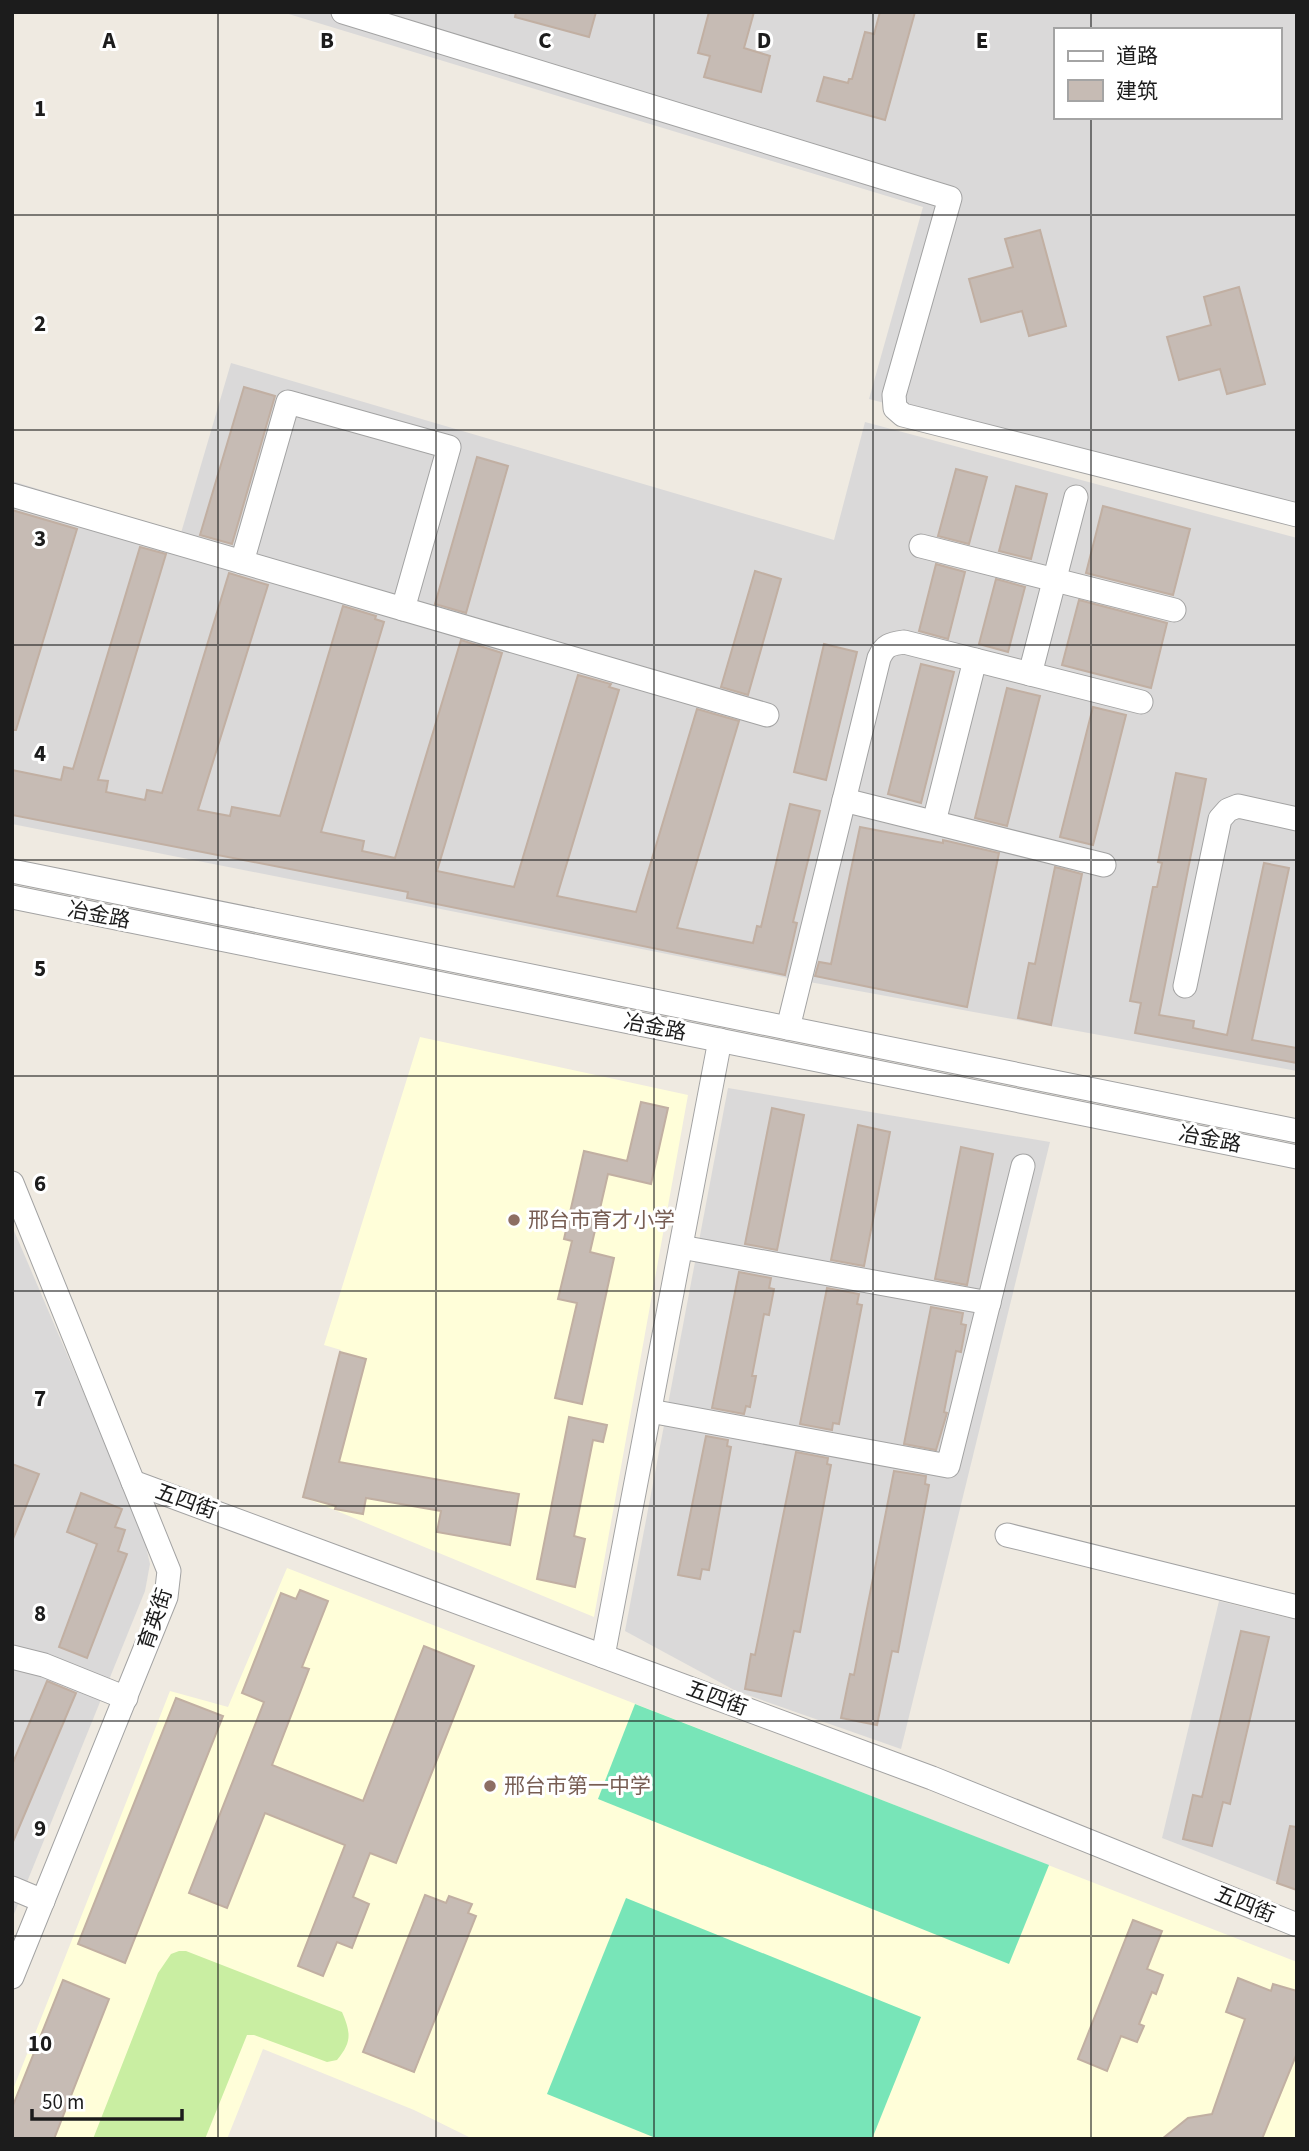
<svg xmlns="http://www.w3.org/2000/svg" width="1309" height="2151" font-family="'Source Sans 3','Noto Sans SC',sans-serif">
<rect width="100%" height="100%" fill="#efeae1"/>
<g fill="#dad9d9" fill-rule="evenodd">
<path d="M282 12H1297V510L869 399 923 207ZM1055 30H1279V117H1055Z"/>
<polygon points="231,363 834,540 865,422 1297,538 1297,1071 793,979 12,824 12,481 181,533"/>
<polygon points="728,1088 1050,1142 901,1749 736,1691 625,1631"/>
<polygon points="12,1226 142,1529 150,1564 145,1591 12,1919"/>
<polygon points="1219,1601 1297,1620 1297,1890 1162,1838"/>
</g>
<g fill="#fffed9">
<polygon points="420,1037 688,1095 594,1617 303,1497 341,1350 324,1345"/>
<polygon points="287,1568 1297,1962 1297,2139 473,2139 414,2110 263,2049 227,2139 12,2139 12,2092 170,1691 228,1707"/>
</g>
<path fill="#c9eea2" d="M179 1951H186L342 2012C351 2033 352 2042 337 2060L327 2062 254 2035H247L205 2139H93L158 1973 171 1954Z"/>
<g fill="#78e5b8">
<polygon points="635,1704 1049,1865 1009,1964 598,1799"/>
<polygon points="626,1898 921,2017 872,2139 658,2139 547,2094"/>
</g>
<g fill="#c6bbb4" stroke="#c1afa2" stroke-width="2">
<polygon points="516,12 596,12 589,37 515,17"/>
<polygon points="709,12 754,12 744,48 770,56 761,92 704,77 710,56 698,53"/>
<polygon points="880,12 915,12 885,120 817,101 824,77 848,83 849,79 852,79 865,32 874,34"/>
<polygon points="1040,230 1066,326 1029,336 1022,311 981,322 969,279 1013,267 1005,239"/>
<polygon points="1239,287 1265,384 1227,394 1220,369 1179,380 1167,337 1211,325 1204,297"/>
<polygon points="244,387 275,396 232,544 200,535"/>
<polygon points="477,457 508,466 466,613 435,604"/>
<polygon points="956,469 987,477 969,544 938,536"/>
<polygon points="1016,486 1047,494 1031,559 999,551"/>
<polygon points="1103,506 1190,529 1173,595 1086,573"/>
<polygon points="12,510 77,529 16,730 12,730"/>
<polygon points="140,547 166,554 98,780 108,781 106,792 145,800 147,790 162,793 229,573 268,585 198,810 230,816 232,807 280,816 343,606 376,616 375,619 384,622 321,832 364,841 362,851 395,858 461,640 502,653 437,871 514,887 578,675 611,684 609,687 619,690 557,896 636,912 697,709 739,721 677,928 753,943 757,926 761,927 790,804 820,811 793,922 797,923 785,975 407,898 408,892 12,815 12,770 61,780 64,767 73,769"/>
<polygon points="936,564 965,572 948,639 919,631"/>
<polygon points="755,571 781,579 748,695 721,687"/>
<polygon points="996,579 1025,587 1008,652 979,644"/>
<polygon points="1079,600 1167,623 1151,688 1062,665"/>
<polygon points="824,644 857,652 826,780 794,772"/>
<polygon points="921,664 954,672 921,803 888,794"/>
<polygon points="1007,688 1040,696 1007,826 975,818"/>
<polygon points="1093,707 1126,715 1093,845 1060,837"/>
<polygon points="1176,773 1206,779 1159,1015 1194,1021 1193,1028 1227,1035 1264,863 1289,868 1252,1040 1297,1048 1297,1063 1135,1033 1141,1003 1130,1001 1153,887 1157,887 1162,863 1158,862"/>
<polygon points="860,827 943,843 943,840 999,853 967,1007 815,976 819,962 831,964"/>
<polygon points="1055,867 1082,874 1051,1025 1018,1018 1029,963 1035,964"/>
<polygon points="641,1102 668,1108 651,1184 608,1174 590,1252 614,1258 582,1404 555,1398 577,1303 558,1299 572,1241 564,1239 584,1151 627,1161"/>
<polygon points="772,1108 804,1115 777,1250 745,1244"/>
<polygon points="858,1125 890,1132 864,1266 831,1260"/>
<polygon points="961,1147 993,1154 967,1285 935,1279"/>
<polygon points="739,1272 771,1278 769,1288 774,1289 769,1315 764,1314 752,1376 756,1376 750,1407 746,1406 744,1414 712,1408"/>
<polygon points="827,1288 859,1294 857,1304 862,1305 839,1424 833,1423 832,1430 800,1424"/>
<polygon points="931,1307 963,1313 961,1324 966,1325 961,1352 956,1351 944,1412 947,1413 936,1450 904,1444"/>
<polygon points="340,1352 366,1359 339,1462 519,1494 510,1545 437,1532 441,1511 366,1498 363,1514 335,1509 336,1506 303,1497"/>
<polygon points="569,1417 607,1425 603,1442 593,1440 574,1536 585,1539 575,1587 537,1579"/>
<polygon points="706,1436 728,1440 727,1446 731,1447 709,1570 702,1569 700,1579 678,1575"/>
<polygon points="796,1452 828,1458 827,1464 831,1465 800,1632 794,1631 781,1696 745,1689 751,1654 755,1655"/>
<polygon points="12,1464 39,1474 13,1539 12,1539"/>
<polygon points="894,1471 926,1476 925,1484 929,1485 898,1652 892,1651 877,1725 841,1718 850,1674 854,1675"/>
<polygon points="81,1493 122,1509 115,1527 125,1530 118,1551 127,1554 87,1658 59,1647 97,1544 67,1532"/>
<polygon points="300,1590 328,1601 302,1667 309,1669 272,1765 363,1801 424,1646 474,1666 396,1863 370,1853 353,1897 369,1904 352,1948 337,1942 323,1976 298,1966 345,1845 265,1813 227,1908 189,1893 264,1702 242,1693 281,1593 296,1599"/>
<polygon points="1241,1631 1269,1637 1230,1804 1223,1802 1212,1846 1183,1839 1193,1795 1202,1797"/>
<polygon points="47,1681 76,1693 12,1844 12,1765"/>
<polygon points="176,1698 223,1716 125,1963 78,1944"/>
<polygon points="1290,1826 1297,1827 1297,1890 1277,1883"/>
<polygon points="425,1895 446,1903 449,1896 472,1904 468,1913 476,1916 414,2072 363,2052"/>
<polygon points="1133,1920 1162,1931 1147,1969 1163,1975 1156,1994 1152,1992 1139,2024 1144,2026 1137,2042 1121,2036 1107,2071 1078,2059"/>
<polygon points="1238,1978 1271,1991 1273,1984 1297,1991 1297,2053 1262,2139 1162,2139 1188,2118 1212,2114 1245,2019 1226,2012"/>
<polygon points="63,1980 109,1999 54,2139 12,2139 12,2108"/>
</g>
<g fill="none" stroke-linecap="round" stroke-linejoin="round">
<g stroke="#a3a3a3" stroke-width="25">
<g id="minor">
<polyline points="343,12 950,198 894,395 895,408 903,415 1297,515"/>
<polyline points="12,495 767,715"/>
<polyline points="921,546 1174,610"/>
<polyline points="242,562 288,402 449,447 403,609"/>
<polyline points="1030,674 1076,497"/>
<polyline points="844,800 1104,865"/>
<polyline points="934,822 975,660"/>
<polyline points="12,871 1297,1131"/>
<polyline points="12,897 1297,1157"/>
<polyline points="1185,986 1220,819 1228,810 1238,806 1297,819"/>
<path d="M788 1028 879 658C885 645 890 644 904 642L1141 702"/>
<polyline points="12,1183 169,1571 166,1597 12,1977"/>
<polyline points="681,1247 989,1303"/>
<polyline points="650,1411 948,1466 1023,1166"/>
<polyline points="133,1482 932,1778 1297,1925"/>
<polyline points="1007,1535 1297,1607"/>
<polyline points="603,1656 720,1040"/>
<polyline points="12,1657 44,1665 126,1698"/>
<polyline points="12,1888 43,1901"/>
</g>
</g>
<use href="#minor" stroke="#fff" stroke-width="23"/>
</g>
<path fill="none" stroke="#1c1c1c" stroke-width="2" stroke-opacity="0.55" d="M218 12V2139M436 12V2139M654 12V2139M873 12V2139M1091 12V30M1091 117V2139M12 215H1297M12 430H1297M12 645H1297M12 860H1297M12 1076H1297M12 1291H1297M12 1506H1297M12 1721H1297M12 1936H1297"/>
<g fill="#8d6e63" stroke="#fff" stroke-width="2.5">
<circle cx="514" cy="1220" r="7"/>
<circle cx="490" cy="1786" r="7"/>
</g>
<g text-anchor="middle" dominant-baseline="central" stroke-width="6" stroke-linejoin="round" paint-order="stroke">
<g font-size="21" fill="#1c1c1c" stroke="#fff">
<text transform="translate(99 915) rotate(11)">冶金路</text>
<text transform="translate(655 1027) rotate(11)">冶金路</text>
<text transform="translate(1210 1139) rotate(11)">冶金路</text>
<text transform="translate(186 1501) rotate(20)">五四街</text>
<text transform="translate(155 1619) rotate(-71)">育英街</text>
<text transform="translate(717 1698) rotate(20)">五四街</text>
<text transform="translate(1245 1904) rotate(22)">五四街</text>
</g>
<g font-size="21" fill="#785e54" stroke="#fff" text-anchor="start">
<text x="528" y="1220">邢台市育才小学</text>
<text x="504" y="1786">邢台市第一中学</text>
</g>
</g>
<g font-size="23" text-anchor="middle" font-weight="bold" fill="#1c1c1c" stroke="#fff" stroke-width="6" stroke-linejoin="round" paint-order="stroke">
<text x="109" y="48">A</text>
<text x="327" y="48">B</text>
<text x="545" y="48">C</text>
<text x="764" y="48">D</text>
<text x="982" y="48">E</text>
<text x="40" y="116">1</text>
<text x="40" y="331">2</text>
<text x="40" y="546">3</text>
<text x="40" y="761">4</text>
<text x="40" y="976">5</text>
<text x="40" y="1191">6</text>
<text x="40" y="1406">7</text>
<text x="40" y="1621">8</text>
<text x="40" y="1836">9</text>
<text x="40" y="2051">10</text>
</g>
<rect width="1309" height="2151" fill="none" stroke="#1c1c1c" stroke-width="28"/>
<rect x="1054" y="28" width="228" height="91" fill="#ffffff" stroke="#a4a4a4" stroke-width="2"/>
<rect x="1068" y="51" width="35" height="10" fill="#ffffff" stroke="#a4a4a4" stroke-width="2"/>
<text x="1116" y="63" font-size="21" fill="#1c1c1c">道路</text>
<rect x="1068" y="80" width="35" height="21" fill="#c6bbb4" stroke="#a4a4a4" stroke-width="2"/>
<text x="1116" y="98" font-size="21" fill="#1c1c1c">建筑</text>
<path d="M32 2109v10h150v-10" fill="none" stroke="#1c1c1c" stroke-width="3.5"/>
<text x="42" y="2109" font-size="21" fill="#1c1c1c" stroke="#ffffff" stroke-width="5" paint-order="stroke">50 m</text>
</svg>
